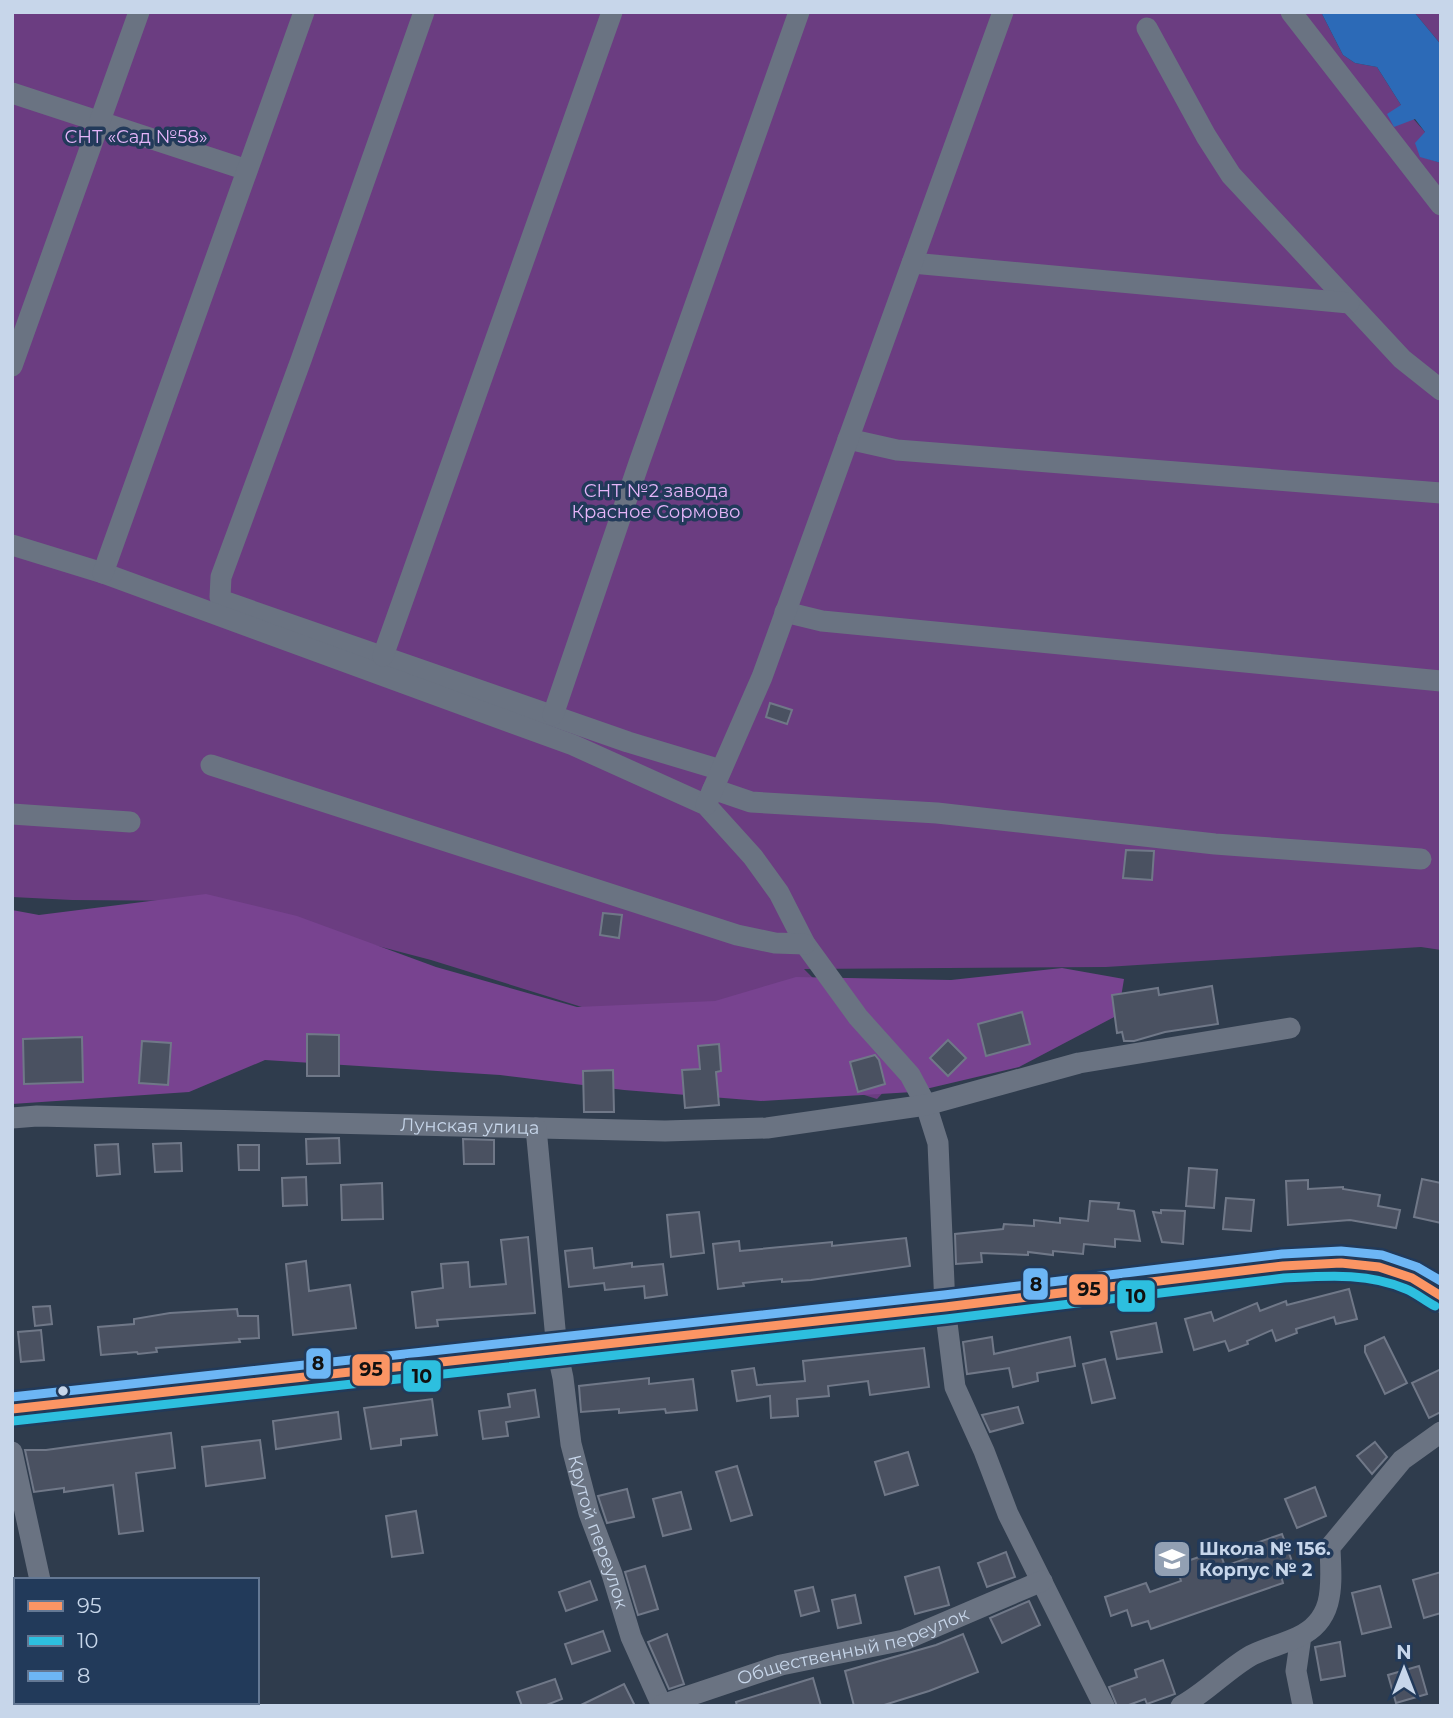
<svg xmlns="http://www.w3.org/2000/svg" width="1453" height="1718" font-family="Montserrat,sans-serif">
<rect width="100%" height="100%" fill="#2f3c4d"/>
<g fill="#6b3d81">
<polygon points="12,12 1321,12 1343,55 1355,63 1377,67 1401,105 1425,132 1420,156 1441,163 1441,950 1421,947 1106,967 804,969 904,1070 877,1099 431,960 207,901 72,900 12,897"/>
<polygon points="1414,12 1441,12 1441,45 1438,41"/>
</g>
<polygon fill="#784390" points="206,894 297,916 436,967 577,1007 715,1001 796,977 951,980 1062,968 1124,979 1118,1015 1019,1067 913,1092 761,1101 624,1090 500,1075 265,1060 189,1092 12,1104 12,910 39,915"/>
<polygon fill="#2c6ab7" points="1321,12 1414,12 1438,41 1441,45 1441,163 1420,157 1415,143 1425,132 1415,119 1394,127 1387,114 1401,105 1377,67 1355,63 1343,55"/>
<g fill="#4a5161" stroke="#707888" stroke-width="2">
<polygon points="770,703 792,710 787,724 766,717"/>
<polygon points="1126,850 1154,851 1152,880 1123,878"/>
<polygon points="603,913 622,915 619,938 600,935"/>
<polygon points="1212,986 1218,1024 1165,1032 1134,1041 1124,1041 1122,1032 1117,1033 1112,995 1158,988 1159,995"/>
<polygon points="1022,1012 1030,1044 986,1056 978,1024"/>
<polygon points="307,1034 339,1035 339,1076 307,1076"/>
<polygon points="82,1037 83,1082 24,1084 23,1039"/>
<polygon points="948,1040 966,1058 948,1076 930,1058"/>
<polygon points="142,1041 171,1043 168,1085 139,1083"/>
<polygon points="719,1044 721,1071 716,1072 719,1105 685,1108 682,1070 700,1069 698,1046"/>
<polygon points="875,1055 879,1060 885,1084 858,1092 850,1062"/>
<polygon points="613,1070 614,1112 584,1112 583,1071"/>
<polygon points="339,1138 340,1163 307,1164 306,1139"/>
<polygon points="463,1139 494,1140 494,1164 464,1164"/>
<polygon points="181,1143 182,1171 155,1172 153,1144"/>
<polygon points="118,1144 120,1174 97,1176 95,1145"/>
<polygon points="238,1145 259,1145 259,1170 239,1170"/>
<polygon points="1189,1168 1217,1170 1214,1208 1186,1206"/>
<polygon points="306,1177 307,1205 283,1206 282,1178"/>
<polygon points="1422,1179 1441,1183 1441,1223 1414,1217"/>
<polygon points="1308,1180 1308,1189 1343,1187 1343,1189 1380,1195 1378,1206 1400,1210 1396,1228 1350,1220 1288,1225 1286,1181"/>
<polygon points="382,1183 383,1219 342,1220 341,1185"/>
<polygon points="1226,1198 1254,1200 1251,1231 1223,1229"/>
<polygon points="1090,1201 1119,1203 1118,1209 1134,1211 1140,1241 1115,1239 1115,1247 1084,1244 1083,1254 1053,1251 1053,1255 1028,1252 1028,1255 981,1253 982,1262 956,1264 955,1234 1003,1229 1004,1224 1034,1226 1034,1220 1060,1223 1060,1218 1088,1221"/>
<polygon points="1161,1210 1185,1211 1183,1244 1162,1242 1153,1212 1161,1213"/>
<polygon points="699,1212 704,1253 671,1257 667,1215"/>
<polygon points="528,1237 535,1313 437,1320 438,1326 416,1328 412,1292 443,1288 441,1264 468,1262 470,1287 506,1284 501,1240"/>
<polygon points="906,1238 910,1266 811,1280 782,1282 782,1279 743,1283 744,1286 718,1289 713,1244 739,1241 740,1251 832,1242 832,1246"/>
<polygon points="592,1248 594,1268 632,1263 632,1267 663,1264 667,1295 645,1298 644,1286 605,1290 604,1283 569,1287 565,1251"/>
<polygon points="306,1261 309,1291 350,1285 356,1328 293,1335 286,1264"/>
<polygon points="1349,1289 1357,1319 1336,1324 1334,1317 1296,1329 1297,1333 1276,1341 1272,1330 1247,1341 1248,1344 1229,1351 1225,1341 1194,1350 1185,1319 1211,1312 1214,1321 1257,1303 1260,1311 1286,1301 1287,1305"/>
<polygon points="50,1306 52,1324 35,1326 33,1307"/>
<polygon points="237,1309 238,1316 258,1316 259,1338 239,1339 240,1342 156,1348 157,1352 138,1354 137,1352 101,1355 98,1327 134,1324 134,1319 170,1313"/>
<polygon points="1156,1323 1162,1352 1117,1359 1111,1332"/>
<polygon points="41,1330 44,1360 21,1362 18,1332"/>
<polygon points="992,1337 994,1354 1070,1337 1075,1366 1037,1373 1038,1381 1013,1387 1009,1368 967,1374 963,1342"/>
<polygon points="1384,1337 1407,1383 1385,1394 1365,1352 1365,1346"/>
<polygon points="924,1348 929,1387 870,1395 868,1381 828,1386 829,1396 797,1399 798,1416 771,1418 770,1396 737,1401 732,1371 754,1368 757,1385 805,1381 803,1361"/>
<polygon points="1105,1359 1115,1398 1092,1403 1083,1364"/>
<polygon points="1441,1369 1441,1412 1429,1418 1412,1383"/>
<polygon points="649,1378 649,1384 693,1379 697,1410 666,1413 665,1409 619,1413 619,1409 581,1412 579,1386"/>
<polygon points="535,1390 539,1417 506,1422 508,1436 483,1439 479,1411 510,1407 508,1394"/>
<polygon points="432,1399 437,1435 401,1439 401,1445 371,1449 364,1408"/>
<polygon points="1018,1407 1023,1423 990,1432 982,1415"/>
<polygon points="338,1412 341,1439 276,1449 273,1421"/>
<polygon points="171,1433 175,1468 136,1473 143,1531 119,1534 113,1485 64,1492 64,1488 34,1492 25,1450 46,1450"/>
<polygon points="260,1440 265,1478 206,1486 202,1447"/>
<polygon points="1375,1442 1387,1457 1372,1474 1357,1456"/>
<polygon points="908,1452 918,1485 885,1495 875,1462"/>
<polygon points="737,1466 752,1515 731,1521 716,1472"/>
<polygon points="1315,1487 1326,1516 1297,1528 1285,1499"/>
<polygon points="627,1489 634,1517 607,1523 598,1496"/>
<polygon points="681,1492 691,1529 663,1536 653,1499"/>
<polygon points="416,1511 423,1553 392,1557 386,1516"/>
<polygon points="1282,1534 1294,1567 1280,1572 1283,1583 1151,1629 1148,1621 1132,1626 1127,1610 1111,1616 1105,1597 1146,1583 1150,1592 1181,1581 1176,1565 1219,1550 1225,1566 1257,1555 1253,1544"/>
<polygon points="1006,1552 1015,1577 987,1587 978,1563"/>
<polygon points="645,1566 658,1609 638,1615 625,1572"/>
<polygon points="939,1567 949,1605 915,1614 905,1577"/>
<polygon points="1441,1572 1441,1613 1424,1618 1413,1580"/>
<polygon points="590,1581 597,1600 566,1611 559,1592"/>
<polygon points="1380,1586 1391,1627 1362,1634 1352,1593"/>
<polygon points="813,1587 819,1611 801,1616 795,1591"/>
<polygon points="855,1595 861,1623 838,1628 832,1600"/>
<polygon points="1029,1601 1040,1625 1002,1643 990,1618"/>
<polygon points="603,1631 610,1651 572,1664 565,1644"/>
<polygon points="667,1634 684,1684 669,1689 648,1642"/>
<polygon points="963,1634 978,1672 929,1691 881,1706 854,1706 845,1671 936,1645"/>
<polygon points="1340,1642 1345,1676 1321,1680 1315,1647"/>
<polygon points="1163,1660 1175,1694 1147,1704 1145,1699 1126,1706 1117,1706 1109,1687 1137,1677 1135,1670"/>
<polygon points="1419,1666 1427,1694 1396,1703 1388,1675"/>
<polygon points="813,1678 821,1706 737,1706 736,1702"/>
<polygon points="555,1679 562,1699 544,1706 522,1706 517,1692"/>
<polygon points="624,1684 635,1706 579,1706"/>
</g>
<g fill="none" stroke-linecap="round" stroke-linejoin="round">
<g stroke="#6a7382" stroke-width="21">
<polyline points="424,12 301,360 221,577 220,597 226,602 628,742 721,770"/>
<polyline points="1291,12 1441,205"/>
<polyline points="1147,28 1206,136 1231,175 1402,359 1441,390"/>
<polyline points="12,93 247,170"/>
<polyline points="912,263 1349,303"/>
<polyline points="12,366 139,12"/>
<polyline points="848,439 897,450 1441,493"/>
<polyline points="12,545 103,573 573,745 706,805 753,857 779,893 805,944 858,1017 910,1075 926,1105 938,1143 945,1307 955,1387 984,1451 1008,1514 1104,1706"/>
<polyline points="103,573 304,12"/>
<polyline points="785,612 822,621 1441,681"/>
<polyline points="383,656 612,12"/>
<polyline points="553,715 639,463 799,12"/>
<polyline points="211,765 737,935 775,943 805,944"/>
<polyline points="713,789 751,802 937,813 1215,844 1421,859"/>
<polyline points="706,805 762,677 1003,12"/>
<polyline points="12,814 130,822"/>
<path id="s1" d="M12 1118 37 1116 665 1131 767 1128 926 1105 1079 1063 1290 1028"/>
<path id="s2" d="M536 1128 557 1350 563 1378 571 1444 589 1513 612 1574 631 1637 662 1706"/>
<polyline points="12,1452 40,1580"/>
<polyline points="1301,1636 1296,1671 1303,1706"/>
<polyline points="69,1702 71,1706"/>
<path id="s3" d="M662 1705 781 1665 904 1640 1042 1581"/>
<polyline points="36,1706 47,1702"/>
<path d="M1181 1706C1207 1692 1227 1669 1252 1655 1267 1648 1283 1644 1298 1637 1337 1619 1331 1582 1330 1547L1402 1460 1441 1432"/>
</g>
<polyline stroke="#6d787f" stroke-width="33" points="12,1409 945,1307 1283,1266 1341,1263 1379,1267 1412,1278 1441,1296"/>
<g stroke="#223a5a" stroke-width="14">
<polyline id="bus-1" points="12,1409 945,1307 1283,1266 1341,1263 1379,1267 1412,1278 1441,1296"/>
</g>
<g stroke="#223a5a" stroke-width="14">
<path id="bus-2" d="M13 1421 946 1319 1284 1278C1325 1276 1367 1272 1406 1289 1416 1293 1425 1301 1435 1306"/>
</g>
<g stroke="#223a5a" stroke-width="14">
<polyline id="bus-3" points="12,1397 944,1295 1282,1254 1341,1251 1382,1255 1417,1267 1441,1281"/>
</g>
<use href="#bus-1" stroke="#fb9564" stroke-width="9"/>
<use href="#bus-2" stroke="#2dbfdf" stroke-width="9"/>
<use href="#bus-3" stroke="#6db6f5" stroke-width="9"/>
</g>
<defs>
<g id="school-square" transform="scale(2.0125)"><rect x="-9" y="-9" width="18" height="18" rx="4" fill="#92a0b3" stroke="#223a5a"/><path d="M0-5L7-2L0 1L-7-2ZM-4 1L0 2.5L4 1V4Q0 6-4 4Z" fill="#fff"/></g>
</defs>
<g fill-rule="evenodd">
<use href="#school-square" x="1172" y="1559"/>
</g>
<circle fill="#c7d6ea" stroke="#223a5a" stroke-width="2.5" cx="63" cy="1391" r="6"/>
<g text-anchor="middle" dominant-baseline="central" stroke-width="7" stroke-linejoin="round" paint-order="stroke">
<g font-size="18" fill="#e5b5f9" stroke="#223a5a">
<text x="136" y="137">СНТ «Сад №58»</text>
<text x="656" y="491">СНТ №2 завода<tspan x="656" dy="21">Красное Сормово</tspan></text>
</g>
<g font-size="18" fill="#c7d6ea" stroke="#223a5a">
<text stroke="none"><textPath href="#s1" startOffset="458">Лунская улица</textPath></text>
<text stroke="none"><textPath href="#s2" startOffset="410">Крутой переулок</textPath></text>
<text stroke="none"><textPath href="#s3" startOffset="200">Общественный переулок</textPath></text>
</g>
<g font-size="18" font-weight="bold" fill="#c7d6ea" stroke="#223a5a" text-anchor="start">
<text x="1199" y="1549">Школа № 156.<tspan x="1199" dy="21">Корпус № 2</tspan></text>
</g>
</g>
<g stroke="#223a5a" stroke-width="2.5">
<rect x="1022" y="1267" width="27" height="34" rx="7" fill="#6db6f5"/>
<rect x="1068" y="1273" width="41" height="33" rx="7" fill="#fb9564"/>
<rect x="1116" y="1279" width="40" height="34" rx="7" fill="#2dbfdf"/>
<rect x="305" y="1347" width="27" height="33" rx="7" fill="#6db6f5"/>
<rect x="351" y="1353" width="40" height="34" rx="7" fill="#fb9564"/>
<rect x="402" y="1359" width="40" height="34" rx="7" fill="#2dbfdf"/>
</g>
<g font-size="19" text-anchor="middle" font-weight="bold" fill="#111">
<text x="1036" y="1291">8</text>
<text x="1089" y="1296">95</text>
<text x="1136" y="1303">10</text>
<text x="318" y="1370">8</text>
<text x="371" y="1376">95</text>
<text x="422" y="1383">10</text>
</g>
<rect width="1453" height="1718" fill="none" stroke="#c7d6ea" stroke-width="28"/>
<rect x="14" y="1578" width="245" height="126" fill="#223a5a" stroke="#647894" stroke-width="2"/>
<rect x="28" y="1601" width="35" height="10" fill="#fb9564" stroke="#647894" stroke-width="2"/>
<text x="77" y="1613" font-size="21" fill="#c7d6ea">95</text>
<rect x="28" y="1636" width="35" height="10" fill="#2dbfdf" stroke="#647894" stroke-width="2"/>
<text x="77" y="1648" font-size="21" fill="#c7d6ea">10</text>
<rect x="28" y="1671" width="35" height="10" fill="#6db6f5" stroke="#647894" stroke-width="2"/>
<text x="77" y="1683" font-size="21" fill="#c7d6ea">8</text>
<g transform="translate(1404 1669)" stroke="#223a5a" stroke-width="5" paint-order="stroke">
<path d="M0-5L12 26L0 18L-12 26Z" fill="#c7d6ea"/>
<text y="-10" font-size="19" font-weight="bold" text-anchor="middle" fill="#c7d6ea">N</text>
</g>
</svg>
